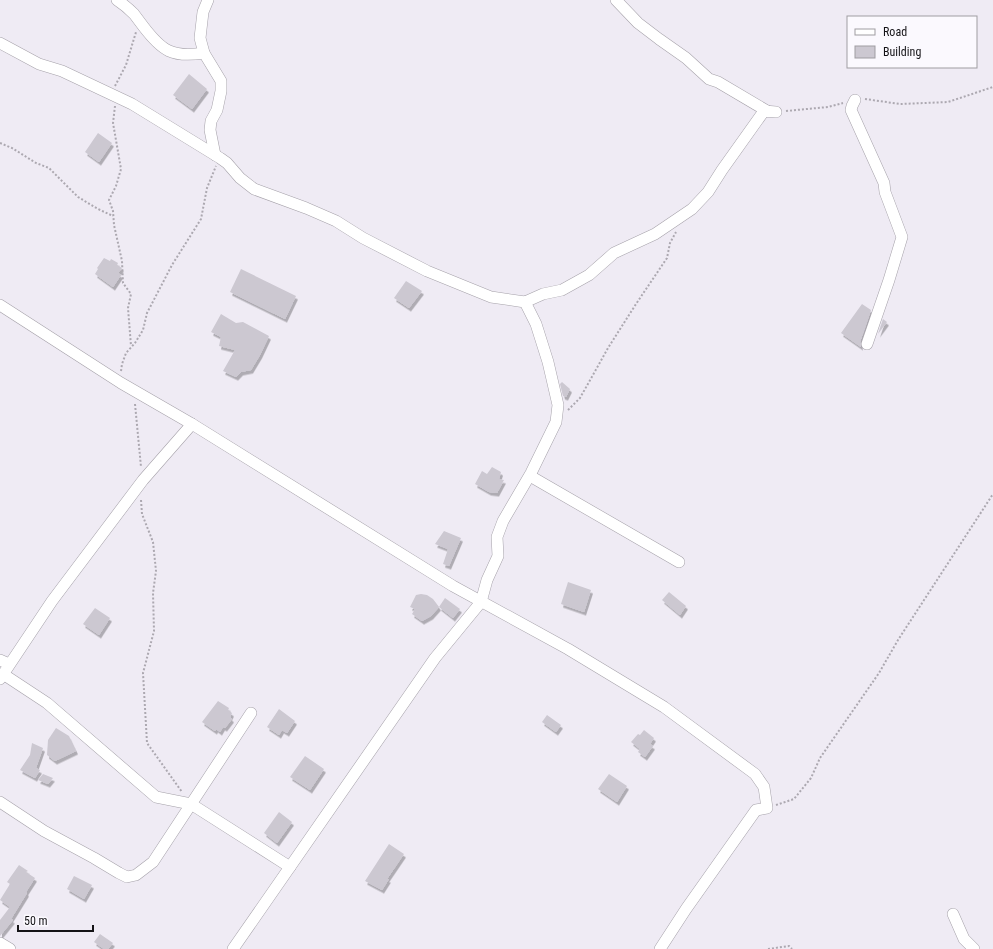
<svg xmlns="http://www.w3.org/2000/svg" width="993" height="949" font-family="'Roboto Condensed',sans-serif">
<defs>
<filter id="shadow"><feDropShadow dx="2" dy="3.5" stdDeviation="0" flood-color="#0004"/></filter>
</defs>
<rect width="100%" height="100%" fill="#efebf4"/>
<g fill="#ccc8d1" filter="url(#shadow)">
<polygon points="189,74 207,89 192,109 173,95"/>
<polygon points="98,133 112,143 99,162 85,152"/>
<polygon points="104,258 110,261 111,259 118,263 117,265 122,268 118,273 121,275 113,287 95,274 98,269 97,268"/>
<polygon points="241,269 296,296 285,319 230,292"/>
<polygon points="406,281 422,291 409,308 394,298"/>
<polygon points="862,304 871,310 860,342 861,347 841,333"/>
<polygon points="221,314 236,323 243,322 269,336 260,355 251,370 241,372 236,377 223,371 235,350 219,346 221,337 211,332"/>
<polygon points="883,319 887,322 878,334"/>
<polygon points="562,382 570,389 566,397 563,396 560,384"/>
<polygon points="492,467 501,472 499,479 504,480 497,493 489,492 475,484 482,471 487,474"/>
<polygon points="444,531 461,538 449,566 443,564 448,549 435,544"/>
<polygon points="568,582 591,590 584,612 561,604"/>
<polygon points="669,592 686,606 680,615 662,600"/>
<polygon points="421,594 427,595 433,599 439,607 431,616 422,621 412,614 415,609 410,607 416,595"/>
<polygon points="445,598 460,609 453,618 439,607"/>
<polygon points="95,608 110,618 99,635 83,624"/>
<polygon points="218,701 229,708 228,710 232,713 230,717 232,719 225,728 223,727 220,732 216,729 215,731 202,722"/>
<polygon points="279,709 295,721 287,733 282,730 279,735 267,727"/>
<polygon points="547,715 561,725 556,732 542,722"/>
<polygon points="56,728 69,736 76,751 55,761 47,755 48,740"/>
<polygon points="644,730 654,738 650,744 653,746 645,757 638,752 640,749 631,742 638,734 640,735"/>
<polygon points="32,743 43,748 36,768 40,770 35,778 20,770 30,755"/>
<polygon points="305,756 324,769 310,790 290,777"/>
<polygon points="43,774 53,778 48,784 38,780"/>
<polygon points="609,774 627,786 617,802 598,789"/>
<polygon points="279,812 292,822 277,843 264,833"/>
<polygon points="389,844 404,854 387,879 389,879 382,890 365,881"/>
<polygon points="19,865 28,871 26,872 35,878 26,892 27,893 11,919 13,920 0,936 0,920 10,907 0,900 10,884 7,882"/>
<polygon points="74,876 92,885 84,899 67,889"/>
<polygon points="100,934 113,943 108,949 104,949 94,942"/>
</g>
<g fill="none" stroke-linecap="round" stroke-linejoin="round">
<g stroke="#a5a1a9" stroke-width="12">
<g id="street">
<path d="M117 0C123 4 129 9 134 14 137 18 140 22 143 26 162 51 172 58 204 53"/>
<polyline points="208,0 203,12 200,38 204,53 221,81 221,91 217,110 211,121 210,130 215,155"/>
<polyline points="616,0 638,23 659,39 686,58 709,79 718,82 767,111"/>
<polyline points="0,43 39,64 62,71 132,104 220,158 227,163 240,178 254,189 306,208 336,221 363,238 427,271 491,297 525,302 543,294 562,290 589,275 614,253 655,234 692,209 708,192 722,170 764,111 776,112"/>
<polyline points="855,100 852,106 851,110 884,183 885,192 902,237 889,280 867,344"/>
<polyline points="0,305 121,383 192,424 453,586 568,649 664,707 755,774 764,787 767,808 756,810 686,909 660,949"/>
<polyline points="530,476 679,562"/>
<polyline points="0,660 9,664"/>
<polyline points="3,674 47,703 156,797 191,804 290,867"/>
<polyline points="0,679 52,601 143,480 192,424"/>
<polyline points="0,802 44,831 94,858 119,873 127,877 136,875 153,862 251,713"/>
<polyline points="953,914 964,939 974,949"/>
<polyline points="0,943 10,949"/>
<polyline points="233,949 435,658 481,602 487,580 498,556 497,537 503,521 531,473 556,422 558,405 548,362 536,324 525,302"/>
</g>
</g>
<g stroke="#aca8b0" stroke-width="2" stroke-dasharray="2 2" stroke-linecap="butt">
<polyline points="115,86 126,65 136,32"/>
<polyline points="865,99 900,104 948,102 993,87"/>
<polyline points="115,106 113,123 121,169 116,186 109,200 113,211 114,225 122,261 123,283 131,294 128,308 131,346"/>
<polyline points="786,111 828,107 843,103"/>
<polyline points="0,143 12,148 36,163 49,168 78,197 98,209 113,216"/>
<polyline points="121,371 122,364 126,353 135,343 143,330 147,313 172,265 201,219 207,188 216,166"/>
<polyline points="135,404 141,467"/>
<polyline points="568,410 580,398 608,348 636,304 667,258 670,243 676,232"/>
<polyline points="141,500 142,514 153,542 156,571 153,593 154,631 143,673 147,743 182,792"/>
<polyline points="776,805 794,799 811,778 820,758 879,673 898,640 993,494"/>
<polyline points="768,949 789,946 792,949"/>
</g>
<use href="#street" stroke="#fff" stroke-width="11"/>
</g>
<rect x="847" y="16" width="130" height="52" fill="#fbf9fe" stroke="#9f9da1"/>
<rect x="855" y="29" width="20" height="6" fill="#ffffff" stroke="#9f9da1"/>
<text x="883" y="36" font-size="12" fill="#141316">Road</text>
<rect x="855" y="46" width="20" height="12" fill="#ccc8d1" stroke="#9f9da1"/>
<text x="883" y="56" font-size="12" fill="#141316">Building</text>
<path d="M18 925v6h75v-6" fill="none" stroke="#141316" stroke-width="2"/>
<text x="24" y="925" font-size="12" fill="#141316" stroke="#fbf9fe" stroke-width="3" paint-order="stroke">50 m</text>
</svg>
